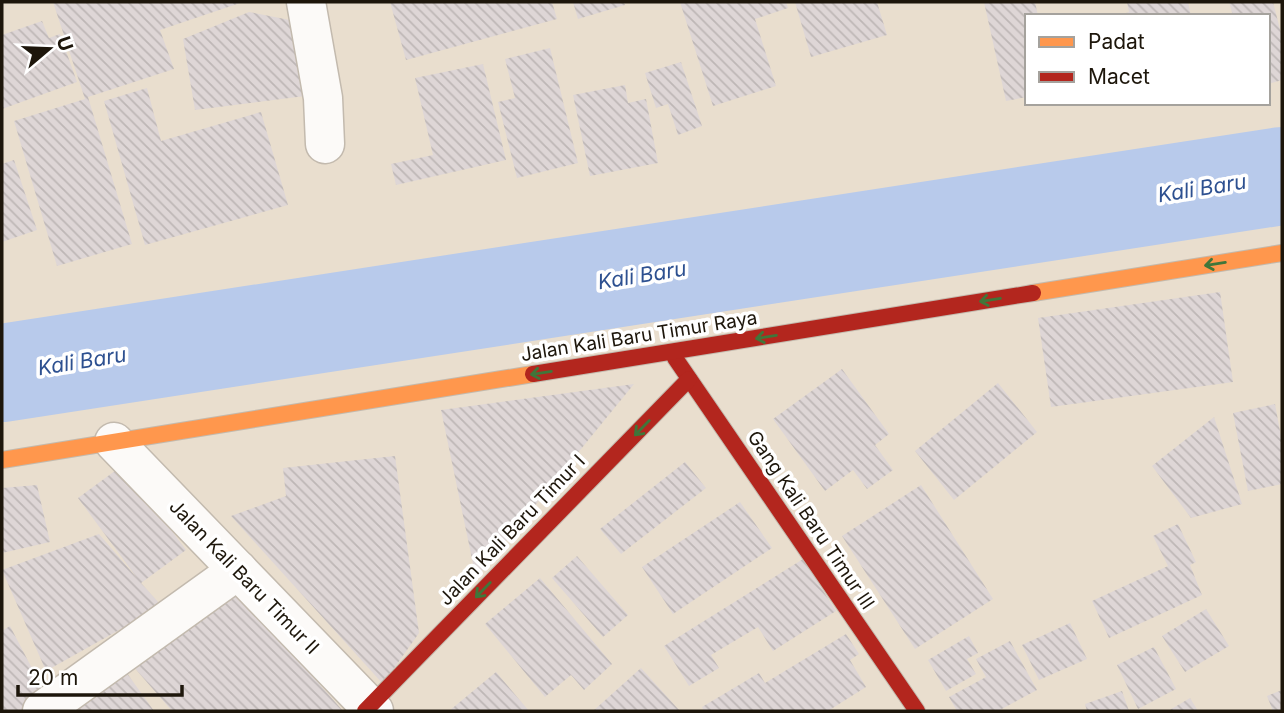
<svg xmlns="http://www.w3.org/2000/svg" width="1284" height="713" font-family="Inter,sans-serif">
<defs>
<pattern id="building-back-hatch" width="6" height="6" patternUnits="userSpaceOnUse" patternTransform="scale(1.75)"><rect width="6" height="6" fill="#ded6d6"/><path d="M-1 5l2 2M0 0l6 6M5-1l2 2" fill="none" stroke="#beb7b6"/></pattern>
</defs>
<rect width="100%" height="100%" fill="#e9dece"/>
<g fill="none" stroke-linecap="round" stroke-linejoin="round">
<polyline stroke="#b8caeb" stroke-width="98" points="2,373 1282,176"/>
</g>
<g fill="url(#building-back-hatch)">
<polygon points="53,2 243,2 160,30 174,69 88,97 132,244 57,266 14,121 85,99"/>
<polygon points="390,2 552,2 557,19 406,60"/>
<polygon points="573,2 624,2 625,5 578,19"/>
<polygon points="680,2 786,2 788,8 755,19 776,86 713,106"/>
<polygon points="795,2 877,2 887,35 811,57"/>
<polygon points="984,2 1035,2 1038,16 1027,16 1027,97 1006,101"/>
<polygon points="1127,2 1188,2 1191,16 1117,16 1129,12"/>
<polygon points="1229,2 1273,2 1282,37 1282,80 1268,84 1268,16 1233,16"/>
<polygon points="249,12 300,22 305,96 195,110 183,39"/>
<polygon points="42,21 49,38 60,34 77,82 2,109 2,35"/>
<polygon points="550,48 578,163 517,178 498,102 515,98 505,59"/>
<polygon points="681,62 702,126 678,135 668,104 656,108 645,73"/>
<polygon points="483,64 506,160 396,185 391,164 433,155 415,78"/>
<polygon points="625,85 628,103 646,99 658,163 590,176 573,95"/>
<polygon points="147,88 161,141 261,112 288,205 145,245 104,101"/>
<polygon points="14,160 37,230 2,242 2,164"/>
<polygon points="1220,292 1233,382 1051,407 1038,318"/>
<polygon points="842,369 889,434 875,445 893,470 867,489 853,470 825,491 773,419"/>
<polygon points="998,383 1037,432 954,500 915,451"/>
<polygon points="634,384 476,578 441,410"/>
<polygon points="1275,404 1282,442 1282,484 1248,491 1233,413"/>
<polygon points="1214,417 1242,504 1191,518 1152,466"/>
<polygon points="395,456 419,633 383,684 231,516 286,496 283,468"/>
<polygon points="685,462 706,488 621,554 600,529"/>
<polygon points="123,465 186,550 141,583 169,614 131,636 128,625 46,671 2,570 99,534 137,578 78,498"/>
<polygon points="37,485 50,542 2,553 2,488"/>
<polygon points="921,485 993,599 915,649 842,536"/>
<polygon points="740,502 772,548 673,614 642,567"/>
<polygon points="1178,524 1196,562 1190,565 1202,595 1109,638 1092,601 1168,566 1153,536"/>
<polygon points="577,556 628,615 603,637 552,578"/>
<polygon points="803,559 836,611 773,651 758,627 711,655 719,668 689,686 664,646"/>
<polygon points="540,578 612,664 584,690 571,675 545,697 485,624"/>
<polygon points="228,580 343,711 172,711 132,665"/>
<polygon points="1206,609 1229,646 1185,672 1162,636"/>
<polygon points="1070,623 1087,659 1039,680 1022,645"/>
<polygon points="10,626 50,703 34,711 2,711 2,631"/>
<polygon points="846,634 859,654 850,660 866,687 828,711 704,711 702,707 759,673 765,683"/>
<polygon points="969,636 978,653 967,659 976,674 946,691 928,660"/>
<polygon points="1010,641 1037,690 998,711 957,711 949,697 986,677 976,659"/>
<polygon points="1154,647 1176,689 1138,709 1117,665"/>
<polygon points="641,668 680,711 593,711"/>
<polygon points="124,669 154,711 63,711"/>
<polygon points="496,672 529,711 449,711"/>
<polygon points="1282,690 1282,711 1273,711 1267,696"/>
<polygon points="1122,691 1129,711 1087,711 1085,704"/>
<polygon points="1190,698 1198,711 1168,711"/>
</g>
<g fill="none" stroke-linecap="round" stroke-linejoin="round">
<g stroke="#c3baae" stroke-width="41">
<g id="street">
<polyline points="306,2 323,98 325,144"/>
<polyline points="114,442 374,711"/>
<polyline points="42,711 238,570"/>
</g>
</g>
<g stroke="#c3baae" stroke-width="18">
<g id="slow">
<polyline points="1033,293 1282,253"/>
<polyline points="2,460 533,374"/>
</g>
</g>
<g stroke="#c3baae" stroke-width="18">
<g id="jam">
<polyline points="675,358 917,711"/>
<polyline points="533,374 1033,293"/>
<polyline points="365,711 689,379"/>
</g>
</g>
<use href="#street" stroke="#fcfaf8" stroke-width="38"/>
<use href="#slow" stroke="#ff974d" stroke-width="16"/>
<use href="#jam" stroke="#b3261e" stroke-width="16"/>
</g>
<defs><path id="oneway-shaft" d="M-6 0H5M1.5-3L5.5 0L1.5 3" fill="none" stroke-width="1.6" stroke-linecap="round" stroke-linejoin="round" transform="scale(1.75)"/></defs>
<g stroke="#40763a">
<use href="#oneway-shaft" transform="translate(1215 264) rotate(171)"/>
<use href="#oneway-shaft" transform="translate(990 300) rotate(171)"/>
<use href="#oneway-shaft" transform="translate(766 337) rotate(171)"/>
<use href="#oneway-shaft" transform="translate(541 373) rotate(171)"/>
<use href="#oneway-shaft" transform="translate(642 428) rotate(134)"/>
<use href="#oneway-shaft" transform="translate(483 590) rotate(134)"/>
</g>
<g text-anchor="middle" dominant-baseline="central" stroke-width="7" stroke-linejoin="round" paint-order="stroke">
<g font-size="19" fill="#1d160b" stroke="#fff">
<text transform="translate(639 336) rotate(-9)">Jalan Kali Baru Timur Raya</text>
<text transform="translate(811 520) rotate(56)">Gang Kali Baru Timur III</text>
<text transform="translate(512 530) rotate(-46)">Jalan Kali Baru Timur I</text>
<text transform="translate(244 577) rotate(46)">Jalan Kali Baru Timur II</text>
</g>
<g font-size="21" font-style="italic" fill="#2d5090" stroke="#fff">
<text transform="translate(1202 188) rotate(-9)">Kali Baru</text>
<text transform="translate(642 275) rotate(-9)">Kali Baru</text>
<text transform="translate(82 361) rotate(-9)">Kali Baru</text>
</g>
</g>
<rect width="1284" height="713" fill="none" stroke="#1d160b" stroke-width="7"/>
<rect x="1025" y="14" width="245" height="91" fill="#ffffff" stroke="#a5a29d" stroke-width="2"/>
<rect x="1039" y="37" width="35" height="10" fill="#ff974d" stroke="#a5a29d" stroke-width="2"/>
<text x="1088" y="49" font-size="21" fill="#1d160b">Padat</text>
<rect x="1039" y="72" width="35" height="10" fill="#b3261e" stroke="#a5a29d" stroke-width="2"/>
<text x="1088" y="84" font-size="21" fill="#1d160b">Macet</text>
<g transform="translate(49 49) rotate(71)" stroke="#ffffff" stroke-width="5" paint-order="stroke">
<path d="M0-5L12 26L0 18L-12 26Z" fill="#1d160b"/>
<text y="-10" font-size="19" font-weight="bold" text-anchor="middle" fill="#1d160b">U</text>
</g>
<path d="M18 685v10h164v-10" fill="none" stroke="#1d160b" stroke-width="3.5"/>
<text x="28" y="685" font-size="21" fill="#1d160b" stroke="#ffffff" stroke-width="5" paint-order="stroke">20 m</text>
</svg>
